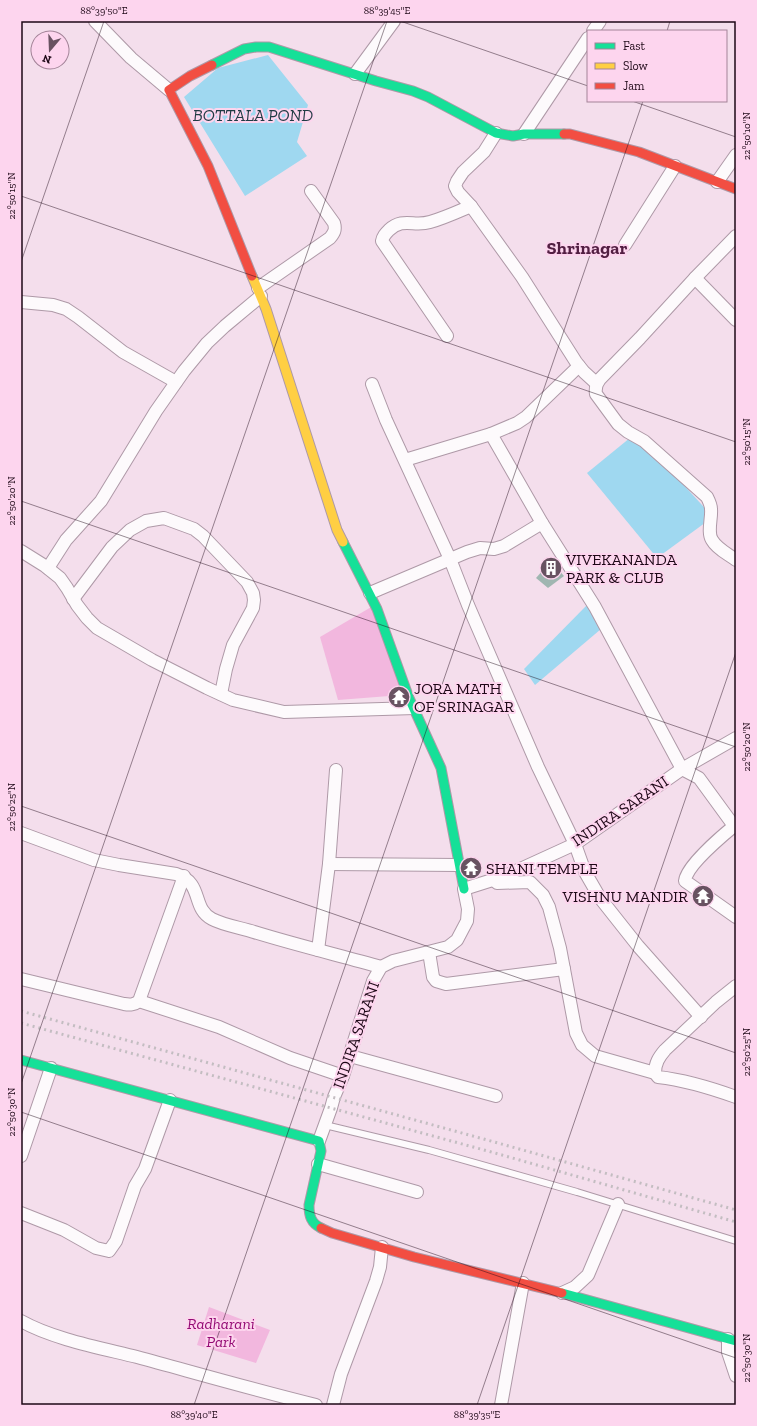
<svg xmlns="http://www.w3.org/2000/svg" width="757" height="1426" font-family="'Zilla Slab',serif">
<rect width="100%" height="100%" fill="#f4deec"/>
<g fill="#f2b7de">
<polygon points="373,606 402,695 338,700 320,637"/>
<polygon points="209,1307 270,1330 256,1363 197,1345"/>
</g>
<g fill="#9fd8f0">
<polygon points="268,55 308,105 297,142 307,156 245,196 184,97 218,68"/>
<polygon points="636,433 713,517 657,558 587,473"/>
<polygon points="588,604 601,629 535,685 524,669"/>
</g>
<polygon fill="#a0b6b1" points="551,561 564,576 548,588 536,578"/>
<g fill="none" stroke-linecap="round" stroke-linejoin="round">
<g stroke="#ae99a7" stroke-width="8">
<polyline id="lane" points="325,1125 429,1150 577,1192 736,1241"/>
</g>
<g stroke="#ae99a7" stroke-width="14">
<g id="street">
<polyline points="95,21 131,58 169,90"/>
<polyline points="593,31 600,21"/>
<polyline points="355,74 394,21"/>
<polyline points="496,133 484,152 463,172 457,181 455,186 458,192 471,206 522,277 576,362 584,372 596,383"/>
<polyline points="524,134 588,38"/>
<polyline points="717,182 736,155"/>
<path d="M736 236 695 278 640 338 600 379C596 384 595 388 596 394L618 424 628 432 644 441 707 497C709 501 711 505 711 509 712 518 707 532 712 540 717 549 728 554 736 560"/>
<polyline points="625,245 675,166"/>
<polyline points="695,278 736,320"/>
<path d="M258 288 330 238C334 233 336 230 334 223L311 191"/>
<polyline points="21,302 53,305 66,309 78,317 123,352 176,382"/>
<path d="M447 336 382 241C383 236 385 234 389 230 403 217 414 227 430 222 444 218 457 212 471 206"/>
<polyline points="372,384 386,420 450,559 468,605 538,767 575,844 585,872 600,898 638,946 701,1017"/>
<polyline points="491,434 542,523 595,607 682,769"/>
<polyline points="405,460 491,434 517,423 526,417 579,366"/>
<polyline points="21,551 45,566 60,578 67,588 77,605 87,618 97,628 152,660 207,688 233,700 284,712 415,708"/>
<polyline points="48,568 66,540 101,501 156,411 184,371 207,343 225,326 261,296"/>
<polyline points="370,593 467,552 480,548 494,549 504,546 542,523"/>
<polyline points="73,599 112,547 130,530 146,521 164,518 194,529 203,536 247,582 253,593 254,600 253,608 233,645 226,669 221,694"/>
<path d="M682 769 699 778 734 826C722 836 686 866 685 881L736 917"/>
<path d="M21 833 94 860 119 865 176 874C204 883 191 908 212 919 223 925 242 928 254 932 296 945 338 955 381 967"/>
<polyline points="329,864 459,865"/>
<polyline points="497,883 530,882 543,895 549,907 560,948 576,1033 582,1045 595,1056 655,1073"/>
<polyline points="318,950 329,864 336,770"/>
<polyline points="429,952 433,977 436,981 446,984 564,969"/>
<path d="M21 979 124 1004C130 1005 134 1005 139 1001L184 876"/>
<path d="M736 986 716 1002 665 1050C659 1057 655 1063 655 1073L658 1077C685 1080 711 1088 736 1097"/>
<polyline points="139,1001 219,1027 290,1058 343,1076"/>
<polyline points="350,1056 496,1096"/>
<polyline points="319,1141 331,1108 334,1097 343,1076 373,981 381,967 393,961 448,947 457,940 467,921 468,909 464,889 505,876 575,844 682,769 736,738"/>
<polyline points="21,1156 51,1068"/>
<polyline points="318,1164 417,1192"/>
<polyline points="21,1213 64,1230 96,1248 109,1251 116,1241 135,1186 145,1169 170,1100"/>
<polyline points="562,1293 575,1287 588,1275 618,1204"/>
<path d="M21 1321C53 1339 101 1348 137 1357 196 1373 255 1390 316 1405"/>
<polyline points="728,1339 728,1352 736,1376"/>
<polyline points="333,1405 341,1374 376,1281 380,1267 382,1247"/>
<polyline points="501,1405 523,1283"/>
</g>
</g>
<g stroke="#ae99a7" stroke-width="11">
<g id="fast">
<polyline points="212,65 244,49 256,47 269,47 376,81 413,91 428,97 496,133 513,136 524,134 564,134"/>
<polyline points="343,542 377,609 409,698 441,768 464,889"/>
<path d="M21 1060 319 1141 321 1151 309 1205C309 1216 311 1223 321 1228"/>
<polyline points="562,1293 736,1341"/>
</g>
</g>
<g stroke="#ae99a7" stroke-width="11">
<polyline id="slow" points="252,276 266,309 337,530 343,542"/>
</g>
<g stroke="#ae99a7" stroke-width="11">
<g id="jam">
<polyline points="212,65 190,76 169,90 208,166 252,276"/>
<polyline points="564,134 570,134 639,152 736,189"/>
<polyline points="321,1228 332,1233 414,1257 562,1293"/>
</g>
</g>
<use href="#lane" stroke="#fdfafc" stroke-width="6"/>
<use href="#street" stroke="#fdfafc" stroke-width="12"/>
<use href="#fast" stroke="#16e098" stroke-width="9"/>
<use href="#slow" stroke="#ffcf43" stroke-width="9"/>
<use href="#jam" stroke="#f24e42" stroke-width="9"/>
<g stroke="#c3bdc1" stroke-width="3" stroke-dasharray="2 4" stroke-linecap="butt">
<polyline points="21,1011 498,1143 736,1210"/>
<polyline points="21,1023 495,1153 736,1222"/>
</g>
</g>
<path fill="none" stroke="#1d0716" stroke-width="1" stroke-opacity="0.45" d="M400 21 588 86M667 31 670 21M632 101 736 137M21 196 736 442M21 262 104 21M21 501 736 747M21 806 736 1053M21 1084 387 21M21 1112 736 1358M194 1405 643 101M477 1405 736 652"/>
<defs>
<g id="building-disc" transform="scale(1.15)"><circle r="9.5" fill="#685261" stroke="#fdd5ee"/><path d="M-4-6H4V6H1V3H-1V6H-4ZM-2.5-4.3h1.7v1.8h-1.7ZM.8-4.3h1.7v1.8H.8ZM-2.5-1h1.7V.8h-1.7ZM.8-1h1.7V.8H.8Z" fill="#fff"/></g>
<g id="temple-disc" transform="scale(1.15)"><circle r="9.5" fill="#685261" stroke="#fdd5ee"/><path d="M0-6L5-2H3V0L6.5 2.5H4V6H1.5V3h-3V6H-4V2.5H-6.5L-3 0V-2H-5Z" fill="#fff"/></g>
</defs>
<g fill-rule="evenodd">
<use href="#building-disc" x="551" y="568"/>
<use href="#temple-disc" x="399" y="697"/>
<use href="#temple-disc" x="471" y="868"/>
<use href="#temple-disc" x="703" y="896"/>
</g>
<g text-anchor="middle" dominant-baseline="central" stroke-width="4" stroke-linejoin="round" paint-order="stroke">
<g font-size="16" fill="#1d0716" stroke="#fdd5ee" text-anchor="start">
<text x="566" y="559">VIVEKANANDA<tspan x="566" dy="18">PARK &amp; CLUB</tspan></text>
<text x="414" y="688">JORA MATH<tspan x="414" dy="18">OF SRINAGAR</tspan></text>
<text x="486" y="868">SHANI TEMPLE</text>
<text x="688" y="896" text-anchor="end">VISHNU MANDIR</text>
</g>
<g font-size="16" fill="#1d0716" stroke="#fdd5ee">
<text transform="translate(620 811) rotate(-34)">INDIRA SARANI</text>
<text transform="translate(356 1035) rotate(-71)">INDIRA SARANI</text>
</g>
<g font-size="16" font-style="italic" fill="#940a74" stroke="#fdd5ee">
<text x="221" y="1323">Radharani<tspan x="221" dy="18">Park</tspan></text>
</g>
<g font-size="17" font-style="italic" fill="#1f3b44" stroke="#fdd5ee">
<text x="253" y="115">BOTTALA POND</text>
</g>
<g font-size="18" font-weight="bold" fill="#521e42" stroke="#fdd5ee">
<text x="587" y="248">Shrinagar</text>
</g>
</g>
<rect width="757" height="1426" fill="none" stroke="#fdd5ee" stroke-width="44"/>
<rect x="587" y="30" width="140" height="72" fill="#fdd5ee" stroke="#a38398"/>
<rect x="595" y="43" width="20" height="6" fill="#16e098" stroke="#a38398"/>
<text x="623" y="50" font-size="12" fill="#1d0716">Fast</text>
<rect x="595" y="63" width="20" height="6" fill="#ffcf43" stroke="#a38398"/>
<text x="623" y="70" font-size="12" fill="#1d0716">Slow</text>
<rect x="595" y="83" width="20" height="6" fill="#f24e42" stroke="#a38398"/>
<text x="623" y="90" font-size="12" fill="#1d0716">Jam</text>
<g transform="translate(50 50) rotate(199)"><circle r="19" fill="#fdd5ee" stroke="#a38398"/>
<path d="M0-3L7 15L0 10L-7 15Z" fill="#685261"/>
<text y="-6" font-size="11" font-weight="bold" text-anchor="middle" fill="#1d0716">N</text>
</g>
<rect x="22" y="22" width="713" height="1382" fill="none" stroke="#1d0716" stroke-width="1.5"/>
<g font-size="10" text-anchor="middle" fill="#1d0716">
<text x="104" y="14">88°39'50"E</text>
<text x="387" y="14">88°39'45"E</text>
<text transform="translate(746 136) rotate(-90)" y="4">22°50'10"N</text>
<text transform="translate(11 196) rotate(-90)" y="4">22°50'15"N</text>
<text transform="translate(746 442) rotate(-90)" y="4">22°50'15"N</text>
<text transform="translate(11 501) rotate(-90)" y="4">22°50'20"N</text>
<text transform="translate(746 747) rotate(-90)" y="4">22°50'20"N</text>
<text transform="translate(11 807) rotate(-90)" y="4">22°50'25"N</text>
<text transform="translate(746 1052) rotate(-90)" y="4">22°50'25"N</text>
<text transform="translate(11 1112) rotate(-90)" y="4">22°50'30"N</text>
<text transform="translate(746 1358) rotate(-90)" y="4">22°50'30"N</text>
<text x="194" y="1418">88°39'40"E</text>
<text x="477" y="1418">88°39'35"E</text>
</g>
</svg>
